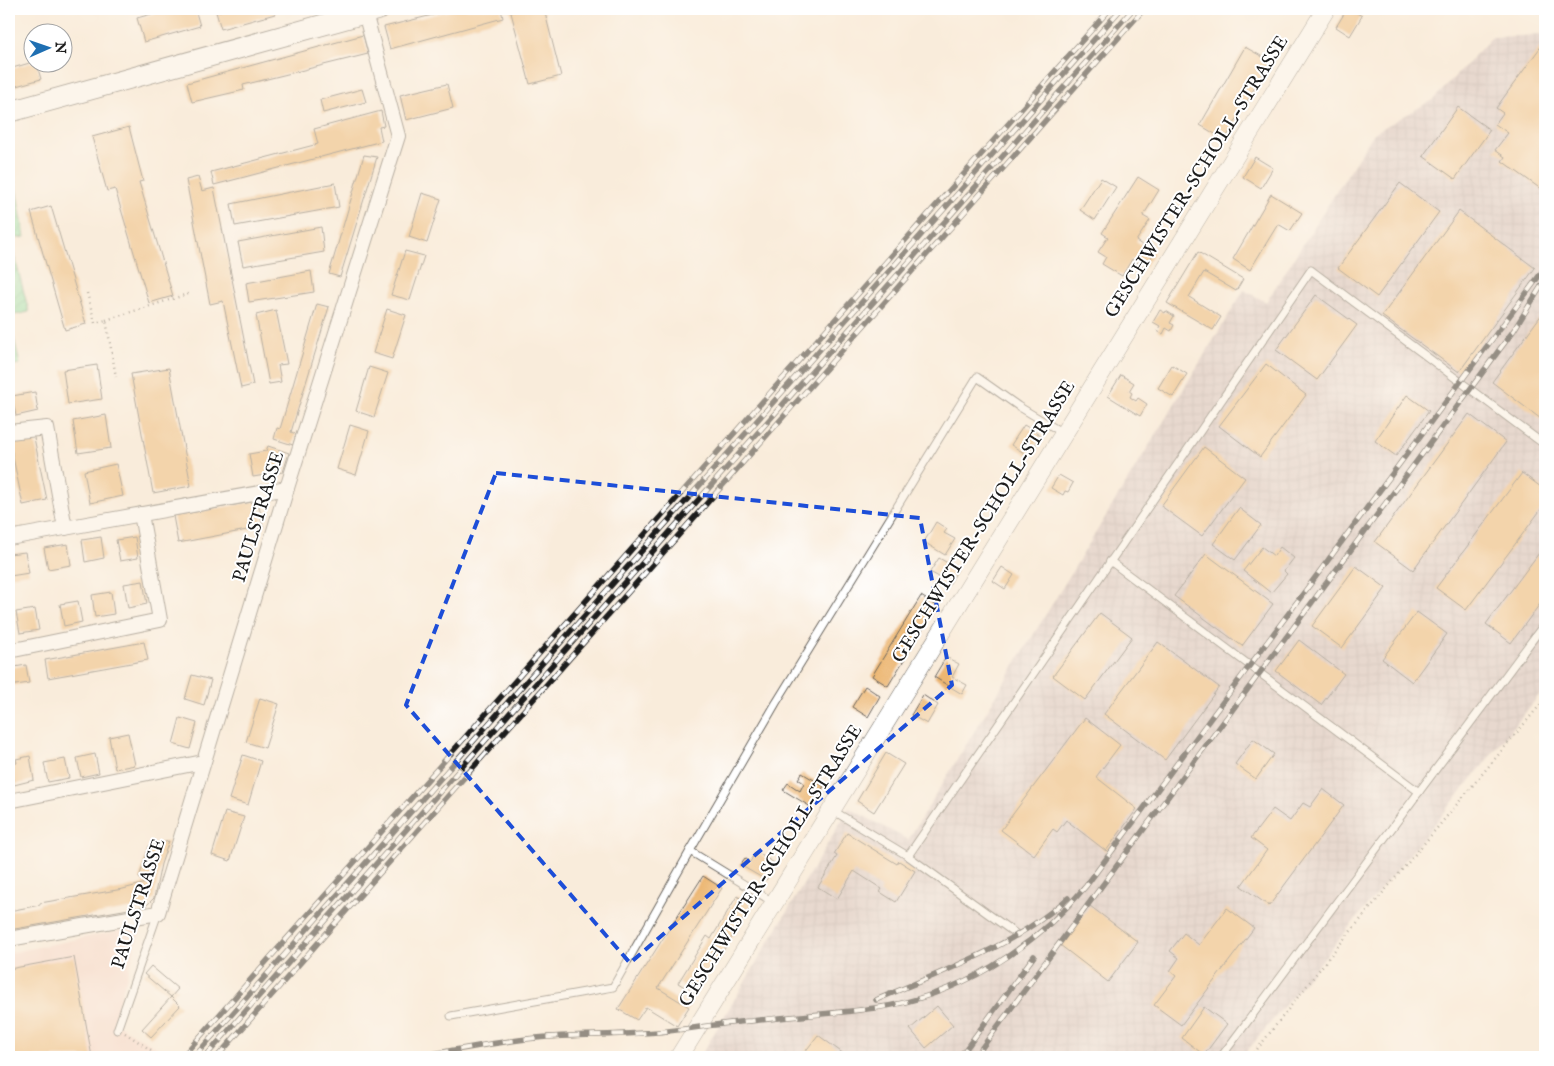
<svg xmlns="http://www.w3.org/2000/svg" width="1554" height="1066" font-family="'IM FELL English',serif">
<defs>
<pattern id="industrial-grid" width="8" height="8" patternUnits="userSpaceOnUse" patternTransform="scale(1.25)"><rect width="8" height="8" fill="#d1bfbf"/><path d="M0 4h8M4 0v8" fill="none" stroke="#b3a4a4"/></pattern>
<pattern id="garden-furrows" width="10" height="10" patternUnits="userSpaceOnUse" patternTransform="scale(1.25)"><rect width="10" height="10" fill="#89e1a5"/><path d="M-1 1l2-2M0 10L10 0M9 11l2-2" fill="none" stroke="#76c08d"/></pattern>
</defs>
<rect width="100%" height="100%" fill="#fff"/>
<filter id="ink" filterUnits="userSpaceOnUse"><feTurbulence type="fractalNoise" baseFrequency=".02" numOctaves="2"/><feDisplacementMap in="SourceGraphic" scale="10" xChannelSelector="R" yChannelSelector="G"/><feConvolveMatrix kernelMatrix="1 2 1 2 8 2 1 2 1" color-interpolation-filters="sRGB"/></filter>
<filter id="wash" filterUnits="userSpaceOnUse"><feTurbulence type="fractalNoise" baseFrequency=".0096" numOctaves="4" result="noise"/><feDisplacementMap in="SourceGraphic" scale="20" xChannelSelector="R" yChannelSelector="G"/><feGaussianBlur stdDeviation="1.12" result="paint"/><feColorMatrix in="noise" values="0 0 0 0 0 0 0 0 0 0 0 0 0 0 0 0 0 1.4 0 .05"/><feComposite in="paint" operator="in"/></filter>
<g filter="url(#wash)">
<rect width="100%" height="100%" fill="#f9ecdb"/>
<polygon fill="#f6d2c5" points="142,926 113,1022 158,1048 150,1057 9,1057 9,953"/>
<polygon fill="url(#industrial-grid)" points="1545,35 1545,688 1471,780 1242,1057 700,1057 849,808 908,840 1244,290 1266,302 1374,133 1434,99 1492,37"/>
<g fill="url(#garden-furrows)" stroke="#527e60">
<polygon points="14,177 25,237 10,239 29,312 9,316 9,179"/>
<polygon points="9,317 20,364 9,366"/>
</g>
<g id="blocks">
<g fill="#ecb671">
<polygon points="158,9 195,9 200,26 144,42 137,18 159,12"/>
<polygon points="227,9 273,9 275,14 221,29 216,12"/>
<polygon points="457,9 501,9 503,18 390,49 384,27"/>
<polygon points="510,9 544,9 561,76 530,84"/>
<polygon points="1347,9 1350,9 1362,16 1350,36 1336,27"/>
<polygon points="363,35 368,54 243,85 244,90 192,102 187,83"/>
<polygon points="1545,41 1545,192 1502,161 1505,157 1495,150 1508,133 1495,124 1503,113 1496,108"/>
<polygon points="1245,47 1270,61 1225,140 1200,125"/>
<polygon points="33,62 36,62 41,79 9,88 9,69"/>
<polygon points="447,84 453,108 406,120 400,95"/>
<polygon points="362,89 366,102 323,113 320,100"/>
<polygon points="1458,107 1490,130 1455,179 1423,156"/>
<polygon points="381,111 384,126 379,127 382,141 214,185 211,172 318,144 314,129"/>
<polygon points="129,127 143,181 139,182 173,296 149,303 115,189 107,191 92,137"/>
<polygon points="364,155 377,157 340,277 329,274"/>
<polygon points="1255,157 1273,168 1261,188 1243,177"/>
<polygon points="198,177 202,191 214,188 253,385 241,388 223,301 210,304 186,180"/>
<polygon points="1138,177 1159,190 1143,216 1150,220 1136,241 1154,253 1145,267 1132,259 1122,276 1102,264 1106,257 1098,252 1108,237 1102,233"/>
<polygon points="1101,178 1116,187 1095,220 1080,210"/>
<polygon points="335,183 339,207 235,226 231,204"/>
<polygon points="1400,183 1439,212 1377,297 1338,268"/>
<polygon points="422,193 441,199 427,243 409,237"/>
<polygon points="1271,194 1302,213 1290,231 1278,224 1250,270 1233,259"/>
<polygon points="51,206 86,324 65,330 31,212"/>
<polygon points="1459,211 1535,268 1459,372 1382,316"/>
<polygon points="321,227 324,252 243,266 238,242"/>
<polygon points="405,251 424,256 410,300 391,295"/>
<polygon points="1198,252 1243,279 1236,291 1204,272 1189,297 1221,317 1213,330 1167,303"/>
<polygon points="311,271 314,292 249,302 246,283"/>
<polygon points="1316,295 1357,325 1317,380 1276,350"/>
<polygon points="317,304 329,307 291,432 296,434 293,445 274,439 277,428 280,429"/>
<polygon points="387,309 406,315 392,359 373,353"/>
<polygon points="276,310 287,364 278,365 281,382 269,384 256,315"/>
<polygon points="1160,310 1165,313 1166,311 1174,316 1170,323 1174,325 1171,331 1166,328 1163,334 1157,331 1160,326 1153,322"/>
<polygon points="1545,310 1545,422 1492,382"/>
<polygon points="1266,364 1306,395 1260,457 1219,426"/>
<polygon points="97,365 102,399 68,404 63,370"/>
<polygon points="1172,365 1187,374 1173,397 1158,388"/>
<polygon points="369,367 388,373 374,417 356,411"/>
<polygon points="169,368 191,486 153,493 131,374"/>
<polygon points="1121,375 1134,383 1129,391 1132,393 1130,397 1136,401 1138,398 1147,404 1140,416 1108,396"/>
<polygon points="35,392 38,411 16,416 12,396"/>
<polygon points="1407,395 1429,411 1396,456 1375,441"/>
<polygon points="1469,414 1506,442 1413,570 1375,542"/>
<polygon points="106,415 111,448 78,453 73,421"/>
<polygon points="350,425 369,431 356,475 337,469"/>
<polygon points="1024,425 1041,435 1029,456 1011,445"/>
<polygon points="33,433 47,500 23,505 9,438"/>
<polygon points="268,446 289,453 283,472 253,477 249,454 266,451"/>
<polygon points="1204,447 1245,478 1202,536 1161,506"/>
<polygon points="116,464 123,496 90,503 84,471"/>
<polygon points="1522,473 1545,490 1545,504 1466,610 1436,588"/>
<polygon points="1059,475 1073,483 1068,492 1065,491 1063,495 1051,488"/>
<polygon points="258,501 263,527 178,543 173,516"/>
<polygon points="1239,508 1261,525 1235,560 1213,544"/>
<polygon points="936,522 947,529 944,533 955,539 945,555 924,542"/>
<polygon points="101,537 104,558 85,562 82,540"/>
<polygon points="135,537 138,558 120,561 116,540"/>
<polygon points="68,544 71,565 48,569 44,548"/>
<polygon points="1545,545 1545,597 1511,643 1486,624"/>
<polygon points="1262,547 1274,556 1280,547 1294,558 1284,571 1287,574 1271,593 1243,571"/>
<polygon points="25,552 29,573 10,576 9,554"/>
<polygon points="1206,554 1273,604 1242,646 1174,596"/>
<polygon points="939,558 958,569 947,588 936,581 939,577 930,572"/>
<polygon points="1356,566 1386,588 1342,648 1312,626"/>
<polygon points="1002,567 1014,575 1005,589 993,581"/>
<polygon points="143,581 147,604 128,608 124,584"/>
<polygon points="111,592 114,614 95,617 92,595"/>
<polygon points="921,596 937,606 888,686 872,676"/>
<polygon points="78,601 82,622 64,626 60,604"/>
<polygon points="35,609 39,630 20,633 16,612"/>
<polygon points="1417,612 1447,634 1412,682 1382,659"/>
<polygon points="1100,613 1132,637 1085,700 1053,676"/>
<polygon points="1299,640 1344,674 1321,705 1276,671"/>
<polygon points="144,642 148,660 48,678 45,660"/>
<polygon points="1158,642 1219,687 1165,760 1104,714"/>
<polygon points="946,657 959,664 952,677 967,685 962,694 934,677"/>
<polygon points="26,665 29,683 9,686 9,668"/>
<polygon points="192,675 211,680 204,705 185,699"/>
<polygon points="865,686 880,696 868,717 852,707"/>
<polygon points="923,695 938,705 927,724 911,715"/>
<polygon points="260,698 279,704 265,748 246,742"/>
<polygon points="180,718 197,723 190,749 173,744"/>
<polygon points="1085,718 1120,745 1096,777 1137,809 1106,851 1066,820 1057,832 1053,829 1034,855 1001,830"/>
<polygon points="128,733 135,765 115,769 109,737"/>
<polygon points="1253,739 1274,754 1256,779 1235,764"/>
<polygon points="886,753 904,764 874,812 857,801"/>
<polygon points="95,754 99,773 81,777 77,758"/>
<polygon points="243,755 261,761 248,805 229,799"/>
<polygon points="30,756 34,780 14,785 10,764 17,763 16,759"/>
<polygon points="65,759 69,778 48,782 44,763"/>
<polygon points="802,773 824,786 811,807 783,790 788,783 800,791 804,783 798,779"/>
<polygon points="1323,789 1344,805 1269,906 1241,886 1267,850 1251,838 1273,809 1290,821 1303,803 1310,807"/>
<polygon points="225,812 244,817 230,861 212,855"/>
<polygon points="847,833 897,864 899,861 915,871 896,902 880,892 882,889 854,871 837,899 818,887 837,856 834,854"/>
<polygon points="169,841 161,864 154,898 146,906 9,930 9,911 40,905 40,903 123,889 146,883 139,878 149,846"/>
<polygon points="756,852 776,864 766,880 740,865 745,858 750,862"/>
<polygon points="703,876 722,888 658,988 689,1007 677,1026 646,1007 637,1020 618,1009"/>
<polygon points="737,896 752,905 696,994 678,983 707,936 711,939"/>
<polygon points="1090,906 1138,942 1108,982 1060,945"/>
<polygon points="1227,908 1254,928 1181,1025 1154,1005 1176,976 1170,971 1179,958 1170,951 1184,933 1199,945"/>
<polygon points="74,957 92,1057 13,1057 9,1035 9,969"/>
<polygon points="151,966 178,989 171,997 180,1006 151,1037 142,1029 171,997 144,974"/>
<polygon points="937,1006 953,1025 926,1048 910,1029"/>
<polygon points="1204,1007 1227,1024 1204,1055 1182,1038"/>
<polygon points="818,1035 848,1057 801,1057"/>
</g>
</g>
</g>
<g filter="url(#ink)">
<use href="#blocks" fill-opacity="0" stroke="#69655f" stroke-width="1"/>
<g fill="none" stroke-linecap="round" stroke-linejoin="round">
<g stroke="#69655f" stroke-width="9">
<g id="service">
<polyline points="1110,561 1419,792"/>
<polyline points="832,810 908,856 1016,934"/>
<polyline points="690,851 776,703 977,377 1018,406 1063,433"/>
<polyline points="908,856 1311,270 1545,445"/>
<polyline points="451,1016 613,987 690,851 773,902"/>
<polyline points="117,1030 158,913"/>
<polyline points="1221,1057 1545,623"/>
</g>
</g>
<g stroke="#69655f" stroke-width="16">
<g id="minor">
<polyline points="9,432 47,428 65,528"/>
<polyline points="9,538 287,488"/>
<polyline points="9,651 160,620 141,514"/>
<polyline points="9,801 203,762"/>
<polyline points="9,939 158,913 287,488 398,136 365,13"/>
</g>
</g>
<g stroke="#69655f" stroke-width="19">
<polyline id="tertiary" points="679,1057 1326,9"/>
</g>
<g stroke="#69655f" stroke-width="22">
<polyline id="secondary" points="9,112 380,9"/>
</g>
<g stroke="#69655f" stroke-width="2.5" stroke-dasharray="1 4" stroke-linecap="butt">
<polyline points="87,293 95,323 106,320 116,377"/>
<polyline points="106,320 191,293"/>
<polyline points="125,1033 151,1050 145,1057"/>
<polyline points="1251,1057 1330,956 1545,699"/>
</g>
<use href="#service" stroke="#fff" stroke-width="7"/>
<use href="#minor" stroke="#fff" stroke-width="14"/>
<use href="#tertiary" stroke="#fff" stroke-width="18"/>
<use href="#secondary" stroke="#fff" stroke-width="20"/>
<g stroke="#1c1c1c" stroke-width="5.5">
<g id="rail">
<path d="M876 1000C941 972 1015 946 1068 898"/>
<polyline points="182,1057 1110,9"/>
<polyline points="194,1057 1121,9"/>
<polyline points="205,1057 1133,9"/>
<polyline points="217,1057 1144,9"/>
<path d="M416 1057C456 1050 496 1042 536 1038 580 1034 624 1036 668 1031 696 1028 723 1023 751 1021 792 1016 834 1014 875 1008 959 996 1032 950 1086 886L1545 268"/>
<polyline points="960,1057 1034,956"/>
<polyline points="975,1057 1514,330 1545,280"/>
</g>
</g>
<use href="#rail" stroke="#fff" stroke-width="4" stroke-dasharray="11" stroke-linecap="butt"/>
</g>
</g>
<path d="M0 0H1554V1066H0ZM496 473 920 518 952 685 630 963 406 705Z" fill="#f9ecdb" fill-opacity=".55" fill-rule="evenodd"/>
<path fill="none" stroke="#1d4ed8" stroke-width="4" stroke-dasharray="10 6" stroke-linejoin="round" d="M496 473 920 518 952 685 630 963 406 705Z"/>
<g text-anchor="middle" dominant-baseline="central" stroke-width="4" stroke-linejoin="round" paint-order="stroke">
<g font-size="19" fill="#1c1c1c" stroke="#fff">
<text transform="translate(1197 177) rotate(-58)">GESCHWISTER-SCHOLL-STRASSE</text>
<text transform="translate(259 517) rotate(-73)">PAULSTRASSE</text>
<text transform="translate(984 522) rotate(-58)">GESCHWISTER-SCHOLL-STRASSE</text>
<text transform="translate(771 866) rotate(-58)">GESCHWISTER-SCHOLL-STRASSE</text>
<text transform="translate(139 904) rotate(-72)">PAULSTRASSE</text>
</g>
</g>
<rect width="1554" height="1066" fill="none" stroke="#fff" stroke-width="30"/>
<g transform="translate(48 48) rotate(88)"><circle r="24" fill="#ffffff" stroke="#a4a4a4"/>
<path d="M0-4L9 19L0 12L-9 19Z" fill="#1f6fb2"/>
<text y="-8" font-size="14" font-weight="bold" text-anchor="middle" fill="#1c1c1c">N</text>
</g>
</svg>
